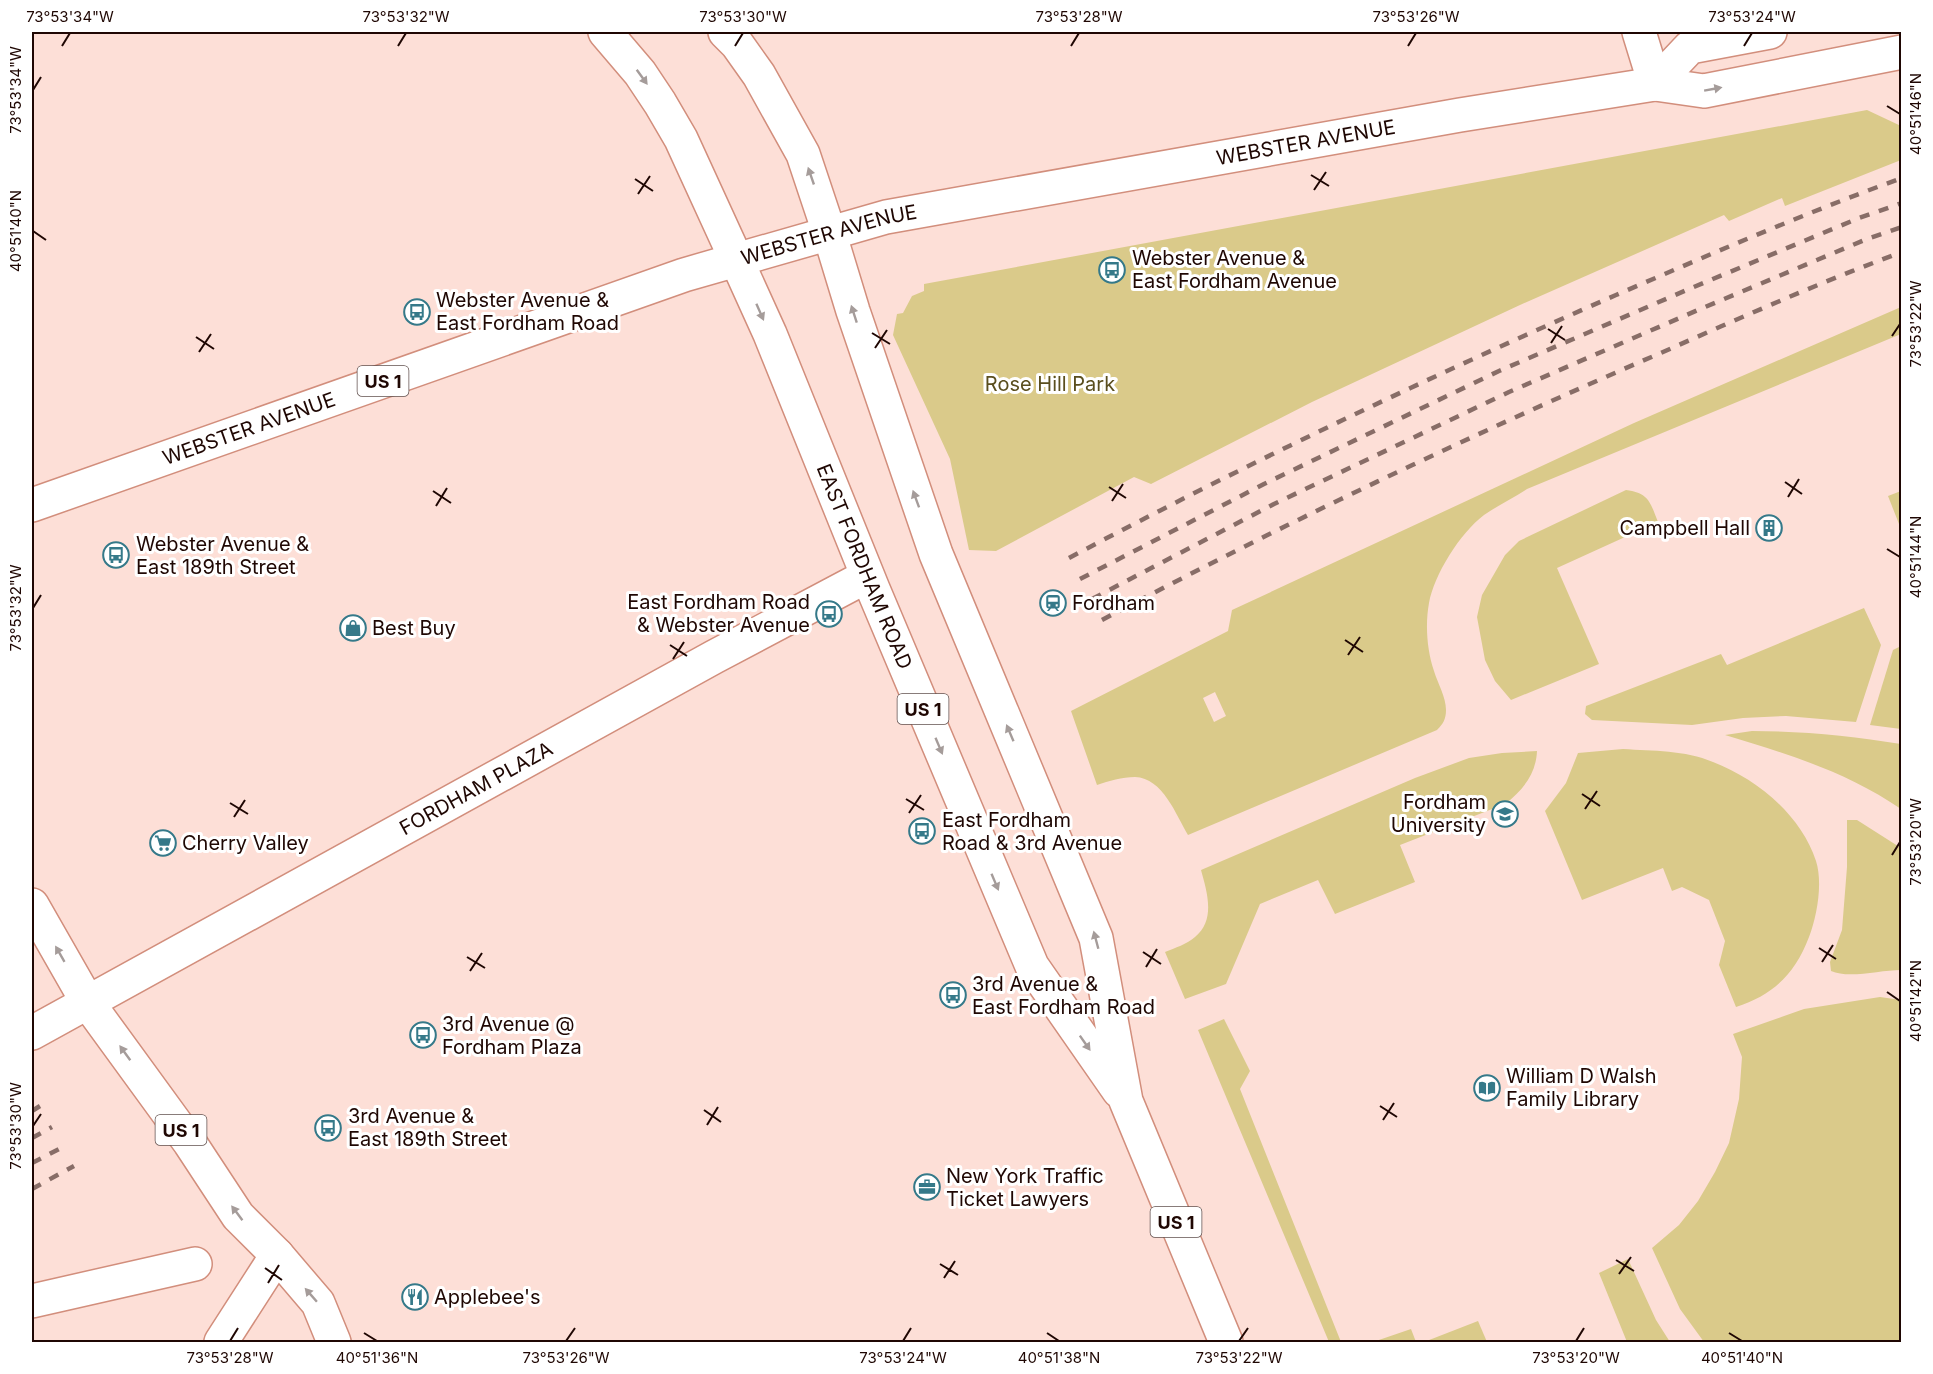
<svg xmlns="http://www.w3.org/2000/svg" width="1933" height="1374" font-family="Inter,sans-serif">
<rect width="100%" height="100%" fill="#fddfd7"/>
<g fill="#daca8a" fill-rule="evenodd">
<polygon points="1867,110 1901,126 1901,160 1785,206 1782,198 1729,221 1724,215 1520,305 1312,402 1151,484 1134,477 996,551 969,550 950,459 893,335 897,314 903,313 912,296 924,291 924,284"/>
<path d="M1901 307V334L1527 489C1513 498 1497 506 1484 515 1460 533 1434 575 1429 603 1425 625 1427 650 1434 671 1438 684 1446 697 1446 710 1446 719 1443 724 1437 730L1188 835C1176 815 1163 778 1135 777 1122 777 1109 781 1097 785L1071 711 1228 631 1232 610 1634 423ZM1215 692 1226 716 1214 722 1203 698Z"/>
<path d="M1626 490C1649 493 1650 502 1658 522L1557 568 1599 664 1511 700 1495 681 1485 660 1477 617 1482 595 1505 555 1519 541Z"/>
<polygon points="1901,491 1901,529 1888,496"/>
<polygon points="1864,608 1881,645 1856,722 1786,716 1743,718 1692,725 1592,720 1585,714 1586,706 1721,654 1727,665"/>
<polygon points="1901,646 1901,729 1870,725 1893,650"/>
<path d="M1752 731C1802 731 1852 736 1901 744V809C1847 772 1788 754 1725 735Z"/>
<path d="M1623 749C1653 751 1685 750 1713 762 1757 779 1801 815 1816 861 1823 883 1817 916 1809 937 1795 974 1773 995 1736 1007L1719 965 1725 941 1709 900 1682 887 1672 891 1663 868 1582 900 1545 811 1566 783 1578 753Z"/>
<path d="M1537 751C1536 774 1523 790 1505 804L1400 845 1415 882 1335 914 1318 880 1260 904 1226 984 1185 999 1165 952C1175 948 1187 944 1195 937 1216 920 1207 892 1201 870L1415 778 1469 758 1502 753Z"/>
<path d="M1847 820H1857L1901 848V970C1880 970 1849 979 1831 971L1830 962 1842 930 1847 867Z"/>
<polygon points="1880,997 1901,1000 1901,1342 1704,1342 1680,1309 1652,1248 1679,1225 1698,1201 1715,1172 1729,1143 1739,1099 1742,1057 1733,1034 1804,1009"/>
<polygon points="1224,1019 1250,1071 1240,1089 1341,1342 1329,1342 1198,1030"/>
<polygon points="1628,1259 1656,1320 1670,1342 1627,1342 1599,1273"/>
<polygon points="1478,1321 1487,1342 1424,1342"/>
<polygon points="1411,1329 1416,1342 1373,1342"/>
</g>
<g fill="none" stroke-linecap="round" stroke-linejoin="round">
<g stroke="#d28e7c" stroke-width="36">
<g id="minor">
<polyline points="1639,32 1655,84"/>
<path id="s1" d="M32 1033 714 657 867 576"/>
<polyline points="32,1301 195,1264"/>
</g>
</g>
<g stroke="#d28e7c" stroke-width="36">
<g id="major">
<path id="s2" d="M605 32 640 73 660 103 681 139 736 259 770 334 873 589 1032 966 1119 1091"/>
<polyline points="725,32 737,44 759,75 803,154 829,232 853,311 936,554 1096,938 1126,1101 1226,1342"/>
<polyline points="1655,84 1690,47 1770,32"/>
<path id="s3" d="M32 505 684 275 886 217 1460 115 1655 84 1704 91 1902 52"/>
<polyline points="32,905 88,1003 190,1143 238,1216 277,1255 318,1303 334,1342"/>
<polyline points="221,1342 277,1255"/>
</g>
</g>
<use href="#minor" stroke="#fff" stroke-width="33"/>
<use href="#major" stroke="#fff" stroke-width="33"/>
<g stroke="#886d67" stroke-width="4.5" stroke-dasharray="10 10" stroke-linecap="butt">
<path d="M1069 558C1248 463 1431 376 1616 295 1711 254 1805 213 1902 178"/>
<polyline points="1080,579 1264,484 1499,371 1689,289 1859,218 1902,203"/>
<polyline points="1092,599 1274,504 1509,392 1698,310 1867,239 1902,227"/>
<path d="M1102 620C1285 523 1473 434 1663 352 1742 317 1821 282 1902 252"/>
<polyline points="32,1111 40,1106"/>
<polyline points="32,1138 52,1127"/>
<polyline points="32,1163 63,1147"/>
<polyline points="32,1189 74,1166"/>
</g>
</g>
<defs><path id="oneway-solid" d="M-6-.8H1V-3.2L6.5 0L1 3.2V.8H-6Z" transform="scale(1.5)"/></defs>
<g fill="#a59c9a">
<use href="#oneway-solid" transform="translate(642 77) rotate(54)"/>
<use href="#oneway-solid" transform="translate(1713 89) rotate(-10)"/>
<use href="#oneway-solid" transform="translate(811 176) rotate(-109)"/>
<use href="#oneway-solid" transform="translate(760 312) rotate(66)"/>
<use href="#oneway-solid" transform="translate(854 314) rotate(-108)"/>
<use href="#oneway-solid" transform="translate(916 499) rotate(-110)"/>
<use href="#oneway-solid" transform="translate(1010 733) rotate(-113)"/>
<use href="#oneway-solid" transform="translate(939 746) rotate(67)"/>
<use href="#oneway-solid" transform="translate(995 882) rotate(67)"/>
<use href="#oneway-solid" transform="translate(1096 940) rotate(-105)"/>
<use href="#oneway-solid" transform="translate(60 954) rotate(-120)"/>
<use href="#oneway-solid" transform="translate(1085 1043) rotate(55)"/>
<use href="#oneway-solid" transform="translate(125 1053) rotate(-126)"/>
<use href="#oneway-solid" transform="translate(237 1213) rotate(-127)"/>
<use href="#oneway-solid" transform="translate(311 1295) rotate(-131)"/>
</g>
<path fill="none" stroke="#1f0703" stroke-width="2" d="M62 46 70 33M398 46 406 33M735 46 743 33M1071 46 1079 33M1408 46 1416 33M1744 46 1752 33M33 90 41 77M1887 106 1900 114M1311 175 1329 186M635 179 653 191M1314 190 1326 172M638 194 650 176M33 231 46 240M1548 329 1565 340M872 333 890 344M1892 336 1900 324M196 337 214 349M1551 343 1562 326M875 348 887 330M199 352 211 334M1785 482 1802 494M1109 487 1126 498M433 491 451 503M1788 497 1799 479M1112 501 1123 484M436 506 447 488M1887 549 1900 557M33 608 41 595M1345 640 1363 652M670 645 687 656M1348 655 1360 637M673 659 684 642M1582 794 1600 806M906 799 924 810M230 803 248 814M1585 809 1597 791M909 813 921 795M234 817 245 800M1892 855 1900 842M1819 948 1836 959M1143 952 1161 964M467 957 485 968M1822 962 1833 945M1146 967 1157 949M470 971 482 953M1887 992 1900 1001M1380 1106 1397 1117M704 1110 721 1122M1383 1120 1394 1103M707 1125 718 1107M33 1126 41 1114M1616 1260 1634 1271M940 1264 958 1275M265 1268 282 1280M1619 1274 1631 1257M944 1278 955 1261M268 1283 279 1265M364 1333 377 1341M1047 1333 1059 1341M1729 1333 1742 1341M230 1341 238 1328M566 1341 575 1328M903 1341 911 1328M1239 1341 1248 1328M1576 1341 1584 1328"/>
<defs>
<g id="bus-ring" transform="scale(1.35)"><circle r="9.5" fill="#fff" stroke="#357989" stroke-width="1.5"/><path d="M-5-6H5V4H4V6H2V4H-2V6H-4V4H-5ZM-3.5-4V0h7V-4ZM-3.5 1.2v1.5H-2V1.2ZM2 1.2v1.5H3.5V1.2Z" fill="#357989"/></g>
<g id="building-ring" transform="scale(1.35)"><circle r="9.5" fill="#fff" stroke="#357989" stroke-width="1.5"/><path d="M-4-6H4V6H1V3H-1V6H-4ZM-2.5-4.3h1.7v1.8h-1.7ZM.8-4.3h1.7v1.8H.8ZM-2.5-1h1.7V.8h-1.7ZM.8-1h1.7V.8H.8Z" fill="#357989"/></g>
<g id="station-ring" transform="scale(1.35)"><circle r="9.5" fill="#fff" stroke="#357989" stroke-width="1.5"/><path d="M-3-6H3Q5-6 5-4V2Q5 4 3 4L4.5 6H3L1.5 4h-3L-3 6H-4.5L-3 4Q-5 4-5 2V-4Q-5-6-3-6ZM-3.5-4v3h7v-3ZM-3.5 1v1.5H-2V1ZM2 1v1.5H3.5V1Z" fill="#357989"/></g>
<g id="shop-ring" transform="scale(1.35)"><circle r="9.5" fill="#fff" stroke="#357989" stroke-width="1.5"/><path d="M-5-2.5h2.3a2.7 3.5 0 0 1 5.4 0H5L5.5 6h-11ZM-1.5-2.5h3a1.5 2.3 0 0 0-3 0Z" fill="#357989"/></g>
<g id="university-ring" transform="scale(1.35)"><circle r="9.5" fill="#fff" stroke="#357989" stroke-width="1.5"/><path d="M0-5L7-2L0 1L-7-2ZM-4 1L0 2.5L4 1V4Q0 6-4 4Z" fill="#357989"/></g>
<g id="supermarket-ring" transform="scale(1.35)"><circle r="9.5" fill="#fff" stroke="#357989" stroke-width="1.5"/><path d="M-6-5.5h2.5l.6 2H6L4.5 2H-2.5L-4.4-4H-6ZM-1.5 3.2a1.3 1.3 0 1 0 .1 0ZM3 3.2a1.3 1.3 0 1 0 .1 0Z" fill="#357989"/></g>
<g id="library-ring" transform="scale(1.35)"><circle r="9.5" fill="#fff" stroke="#357989" stroke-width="1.5"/><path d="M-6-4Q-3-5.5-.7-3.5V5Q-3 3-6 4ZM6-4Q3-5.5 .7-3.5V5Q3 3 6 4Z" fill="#357989"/></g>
<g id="office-ring" transform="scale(1.35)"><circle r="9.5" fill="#fff" stroke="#357989" stroke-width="1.5"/><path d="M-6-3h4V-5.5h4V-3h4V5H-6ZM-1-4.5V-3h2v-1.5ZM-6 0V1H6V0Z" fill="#357989"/></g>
<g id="restaurant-ring" transform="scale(1.35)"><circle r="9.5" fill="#fff" stroke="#357989" stroke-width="1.5"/><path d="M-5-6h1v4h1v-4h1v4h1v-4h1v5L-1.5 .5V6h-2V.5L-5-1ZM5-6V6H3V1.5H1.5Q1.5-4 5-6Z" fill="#357989"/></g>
</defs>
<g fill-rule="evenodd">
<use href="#bus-ring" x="1112" y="270"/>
<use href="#bus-ring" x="417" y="312"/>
<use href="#building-ring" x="1769" y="528"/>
<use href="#bus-ring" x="116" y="555"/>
<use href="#station-ring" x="1053" y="603"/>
<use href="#bus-ring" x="829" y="614"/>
<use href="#shop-ring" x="353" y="628"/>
<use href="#university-ring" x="1505" y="814"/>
<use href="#bus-ring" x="922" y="831"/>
<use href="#supermarket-ring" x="163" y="843"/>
<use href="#bus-ring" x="953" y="995"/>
<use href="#bus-ring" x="423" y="1035"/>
<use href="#library-ring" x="1487" y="1088"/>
<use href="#bus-ring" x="328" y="1128"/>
<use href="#office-ring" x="927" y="1187"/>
<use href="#restaurant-ring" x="415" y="1297"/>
</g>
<g text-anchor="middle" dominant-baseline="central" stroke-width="6" stroke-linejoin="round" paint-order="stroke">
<g fill="#fff" stroke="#62514f" stroke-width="1.5">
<rect x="357.5" y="366" width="51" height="30" rx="4.5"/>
<rect x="897.5" y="694" width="51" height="30" rx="4.5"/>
<rect x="155.5" y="1115" width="51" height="30" rx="4.5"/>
<rect x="1150.5" y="1207" width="51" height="30" rx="4.5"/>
</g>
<g font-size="18" font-weight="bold" fill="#1f0703">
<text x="383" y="381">US 1</text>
<text x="923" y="709">US 1</text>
<text x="181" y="1130">US 1</text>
<text x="1176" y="1222">US 1</text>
</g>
<g font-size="20" fill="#1f0703" stroke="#fff">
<text stroke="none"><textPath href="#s3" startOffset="1328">WEBSTER AVENUE</textPath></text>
<text stroke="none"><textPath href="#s3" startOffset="842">WEBSTER AVENUE</textPath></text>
<text stroke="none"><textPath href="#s3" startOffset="230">WEBSTER AVENUE</textPath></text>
<text stroke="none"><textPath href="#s2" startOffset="597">EAST FORDHAM ROAD</textPath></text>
<text stroke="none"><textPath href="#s1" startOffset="507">FORDHAM PLAZA</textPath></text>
</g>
<g font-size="20" fill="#1f0703" stroke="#fff" text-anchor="start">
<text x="1132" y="258">Webster Avenue &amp;<tspan x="1132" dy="23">East Fordham Avenue</tspan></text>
<text x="436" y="300">Webster Avenue &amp;<tspan x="436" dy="23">East Fordham Road</tspan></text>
<text x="1750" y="528" text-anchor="end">Campbell Hall</text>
<text x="136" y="544">Webster Avenue &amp;<tspan x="136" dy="23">East 189th Street</tspan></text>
<text x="810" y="602" text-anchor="end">East Fordham Road<tspan x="810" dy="23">&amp; Webster Avenue</tspan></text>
<text x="1072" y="603">Fordham</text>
<text x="372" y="628">Best Buy</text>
<text x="1486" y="802" text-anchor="end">Fordham<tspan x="1486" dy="23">University</tspan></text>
<text x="942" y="820">East Fordham<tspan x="942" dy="23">Road &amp; 3rd Avenue</tspan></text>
<text x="182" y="843">Cherry Valley</text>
<text x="972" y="984">3rd Avenue &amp;<tspan x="972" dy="23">East Fordham Road</tspan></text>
<text x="442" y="1024">3rd Avenue @<tspan x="442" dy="23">Fordham Plaza</tspan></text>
<text x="1506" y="1076">William D Walsh<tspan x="1506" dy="23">Family Library</tspan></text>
<text x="348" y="1116">3rd Avenue &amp;<tspan x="348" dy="23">East 189th Street</tspan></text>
<text x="946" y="1176">New York Traffic<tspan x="946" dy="23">Ticket Lawyers</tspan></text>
<text x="434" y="1297">Applebee's</text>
</g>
<g font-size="20" fill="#5a4e1e" stroke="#fff">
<text x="1050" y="384">Rose Hill Park</text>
</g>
</g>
<rect width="1933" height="1374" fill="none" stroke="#ffffff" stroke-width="66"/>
<rect x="33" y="33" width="1867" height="1308" fill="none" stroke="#1f0703" stroke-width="2"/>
<g font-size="15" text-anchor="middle" fill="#1f0703">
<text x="70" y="22">73°53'34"W</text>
<text x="406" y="22">73°53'32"W</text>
<text x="743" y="22">73°53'30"W</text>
<text x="1079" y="22">73°53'28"W</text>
<text x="1416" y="22">73°53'26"W</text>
<text x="1752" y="22">73°53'24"W</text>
<text transform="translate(16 90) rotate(-90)" y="5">73°53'34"W</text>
<text transform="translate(1916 114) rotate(-90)" y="5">40°51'46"N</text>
<text transform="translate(16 231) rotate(-90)" y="5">40°51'40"N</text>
<text transform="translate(1916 324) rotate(-90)" y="5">73°53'22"W</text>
<text transform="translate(1916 557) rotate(-90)" y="5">40°51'44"N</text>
<text transform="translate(16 608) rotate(-90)" y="5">73°53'32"W</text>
<text transform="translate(1916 842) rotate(-90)" y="5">73°53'20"W</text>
<text transform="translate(1916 1001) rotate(-90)" y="5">40°51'42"N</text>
<text transform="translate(16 1126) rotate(-90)" y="5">73°53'30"W</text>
<text x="230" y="1363">73°53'28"W</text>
<text x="377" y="1363">40°51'36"N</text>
<text x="566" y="1363">73°53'26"W</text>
<text x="903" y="1363">73°53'24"W</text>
<text x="1059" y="1363">40°51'38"N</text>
<text x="1239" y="1363">73°53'22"W</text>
<text x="1576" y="1363">73°53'20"W</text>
<text x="1742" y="1363">40°51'40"N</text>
</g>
</svg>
